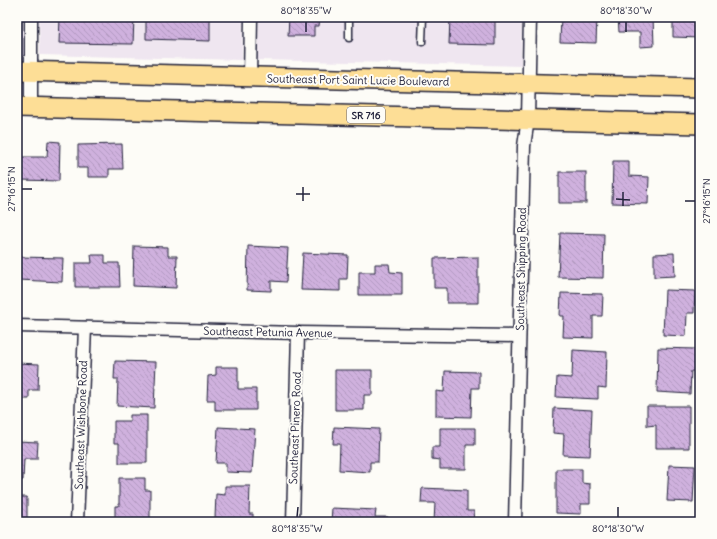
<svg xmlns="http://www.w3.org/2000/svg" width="717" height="539" font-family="Delius,sans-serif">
<defs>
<pattern id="building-back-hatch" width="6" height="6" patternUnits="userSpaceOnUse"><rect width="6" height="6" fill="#cfb1de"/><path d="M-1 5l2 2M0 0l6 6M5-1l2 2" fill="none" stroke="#b198bf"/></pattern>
</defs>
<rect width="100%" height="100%" fill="#fdfcf7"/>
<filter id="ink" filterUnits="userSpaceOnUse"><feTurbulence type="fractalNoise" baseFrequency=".025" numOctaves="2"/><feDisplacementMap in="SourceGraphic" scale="8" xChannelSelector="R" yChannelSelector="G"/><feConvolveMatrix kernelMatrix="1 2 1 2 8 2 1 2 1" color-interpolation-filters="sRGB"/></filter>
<g filter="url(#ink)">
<g fill="#efe6f0">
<polygon points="17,17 23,17 24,55 17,55"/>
<polygon points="39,17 243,17 242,60 40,55"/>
<polygon points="259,17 522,17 521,66 258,60"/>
<polygon points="17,129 19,129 17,207"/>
</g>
<g fill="url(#building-back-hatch)" stroke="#22223b">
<polygon points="60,17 134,17 133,44 59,43"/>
<polygon points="146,17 210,17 210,41 146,39"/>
<polygon points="289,17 320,17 319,26 314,26 314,36 288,36"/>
<polygon points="450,17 495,17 495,45 449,44"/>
<polygon points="561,17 597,17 596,43 560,42"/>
<polygon points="618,17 653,17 654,46 640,47 640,32 619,32"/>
<polygon points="673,17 700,17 700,51 700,38 673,37"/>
<polygon points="48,141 60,142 59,181 21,180 22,157 47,157"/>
<polygon points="122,144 123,169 109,169 109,177 88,177 88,168 78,168 78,145"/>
<polygon points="613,161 629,161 629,176 649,177 648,204 612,203"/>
<rect x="559" y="172" width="27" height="31"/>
<polygon points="560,233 604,234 603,278 558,277"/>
<polygon points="134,246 168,247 168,256 177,256 176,288 133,286"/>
<polygon points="248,246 288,248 286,282 271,281 271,291 247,290"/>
<polygon points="303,253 348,255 347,279 340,279 340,291 301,290"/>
<polygon points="674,253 675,276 654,277 654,254"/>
<polygon points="91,255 105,255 105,263 119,263 120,287 75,287 75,263 92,263"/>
<polygon points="19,257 63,258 62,282 18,280"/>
<polygon points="478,257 478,303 447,303 447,288 434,288 434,258"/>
<polygon points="375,264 389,264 390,272 402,273 402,295 359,295 359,272 375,272"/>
<polygon points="665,290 695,291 694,313 687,313 686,336 663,335"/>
<polygon points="561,293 603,294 602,316 593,316 593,338 563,337 564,316 560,316"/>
<polygon points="658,348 695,349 695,371 691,371 690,394 657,392"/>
<polygon points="573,350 607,352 606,388 598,387 598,399 556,397 557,377 572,378"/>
<polygon points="115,361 156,362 154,408 117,406 118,379 114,379"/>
<polygon points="17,363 39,364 38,390 29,390 29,399 17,399"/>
<polygon points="216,367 238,367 238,389 256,389 256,410 215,410 215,400 207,400 208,376 216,375"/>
<polygon points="335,370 372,370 372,395 364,395 364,410 335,410"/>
<polygon points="445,371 479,372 479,388 472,388 471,417 436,416 436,391 444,392"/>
<polygon points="647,406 689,406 689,448 656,448 656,425 647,426"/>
<polygon points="554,408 592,410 590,456 563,455 564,434 553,433"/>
<polygon points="130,415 147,415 147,463 119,463 119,443 114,443 114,421 130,421"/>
<polygon points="218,427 255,429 252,473 226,472 226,463 216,463"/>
<polygon points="334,427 379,429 378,462 370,462 370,472 339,470 340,444 333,444"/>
<polygon points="440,428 475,428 475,445 466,445 466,469 440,469 440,460 432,459 432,447 440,447"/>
<polygon points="17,441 38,442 37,459 24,459 23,480 17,480"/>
<polygon points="669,465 695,466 693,502 667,501"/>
<polygon points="556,469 582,469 582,483 590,484 590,504 581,504 581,514 556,513"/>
<polygon points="119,478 145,478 145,490 150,490 150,522 115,522 115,506 119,506"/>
<polygon points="225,486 250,486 249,514 253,514 253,522 220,522 220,518 215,518 216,494 225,495"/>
<polygon points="422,488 467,490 467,511 474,511 473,522 434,522 435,503 421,503"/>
<polygon points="17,497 27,497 27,519 32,519 32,522 17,522"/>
<polygon points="332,508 376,510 375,517 388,517 388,522 331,522"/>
</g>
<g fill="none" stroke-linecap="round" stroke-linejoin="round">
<g stroke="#22223b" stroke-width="9">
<g id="service">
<polyline points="349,38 349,17"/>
<polyline points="422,42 423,17"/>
</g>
</g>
<g stroke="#22223b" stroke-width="15">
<g id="minor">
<polyline points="31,17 31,107"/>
<polyline points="250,78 251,17"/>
<polyline points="17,326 298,333 519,336"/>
<polyline points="77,522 85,328"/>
<polyline points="293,522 298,333"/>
<polyline points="515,522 524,146 528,119 530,17"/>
</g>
</g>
<g stroke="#22223b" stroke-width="22">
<g id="primary">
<polyline points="17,71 700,88"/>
<polyline points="17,107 700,124"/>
</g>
</g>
<use href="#service" stroke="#fdfcf7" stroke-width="6"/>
<use href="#minor" stroke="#fdfcf7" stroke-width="12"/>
<use href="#primary" stroke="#fdde96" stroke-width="19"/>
</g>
</g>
<path fill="none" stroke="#22223b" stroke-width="1.5" d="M306 32V22M626 32V22M22 189H32M296 194H310M616 199 630 200M303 201V187M685 201H695M623 206V192M297 517 298 507M618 517V507"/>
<g text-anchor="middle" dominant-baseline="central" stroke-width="4" stroke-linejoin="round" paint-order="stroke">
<rect fill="#fdfcf7" stroke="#646373" stroke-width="1" x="347" y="107" width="38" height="16" rx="3"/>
<g font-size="10" font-weight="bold" fill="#22223b">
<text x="366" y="115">SR 716</text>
</g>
<g font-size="11" fill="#22223b" stroke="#fdfcf7">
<text transform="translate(358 80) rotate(1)">Southeast Port Saint Lucie Boulevard</text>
<text transform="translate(521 269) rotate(-89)">Southeast Shipping Road</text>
<text transform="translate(268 332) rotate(1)">Southeast Petunia Avenue</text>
<text transform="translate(81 425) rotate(-88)">Southeast Wishbone Road</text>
<text transform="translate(295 428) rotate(-88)">Southeast Pinero Road</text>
</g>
</g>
<rect width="717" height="539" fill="none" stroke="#fdfcf7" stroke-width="44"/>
<rect x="22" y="22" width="673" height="495" fill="none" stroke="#22223b" stroke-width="1.5"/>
<g font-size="10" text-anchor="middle" fill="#22223b">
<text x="306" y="14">80°18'35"W</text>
<text x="626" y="14">80°18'30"W</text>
<text transform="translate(11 189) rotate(-90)" y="4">27°16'15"N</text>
<text transform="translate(706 201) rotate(-90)" y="4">27°16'15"N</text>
<text x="297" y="532">80°18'35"W</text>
<text x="618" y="532">80°18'30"W</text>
</g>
</svg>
